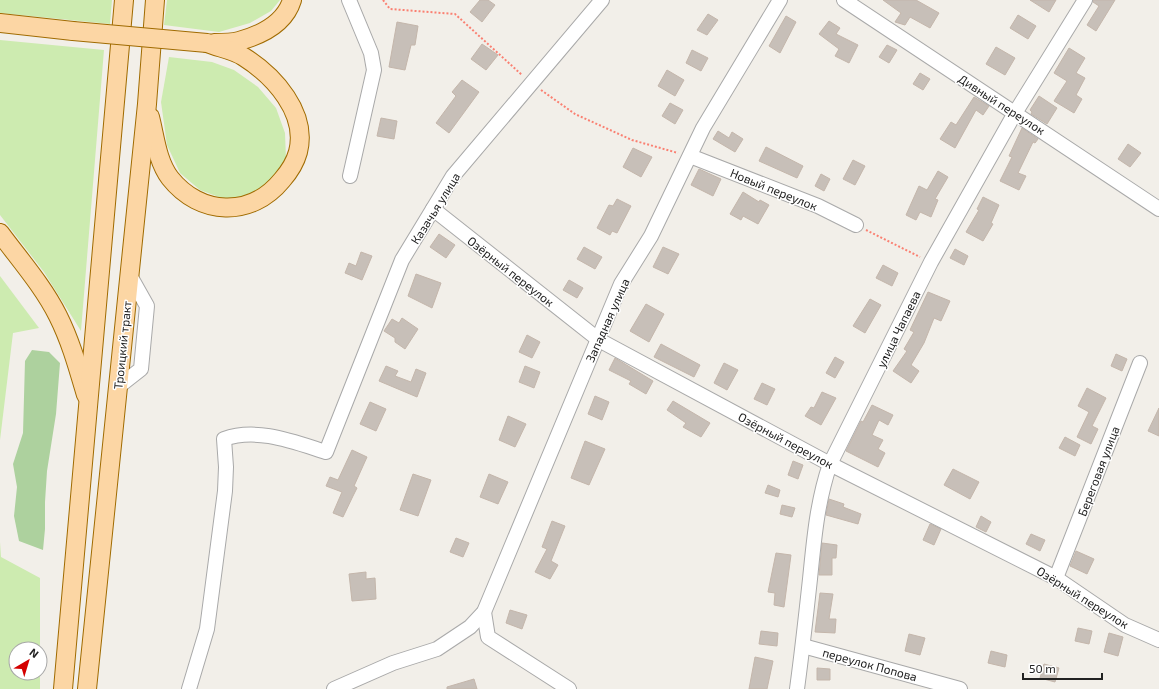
<svg xmlns="http://www.w3.org/2000/svg" width="1159" height="689" font-family="'Exo 2',sans-serif">
<rect width="100%" height="100%" fill="#f2efe9"/>
<g fill="#cdebb0">
<polygon points="0,0 112,0 110,24 0,13"/>
<polygon points="167,0 280,0 271,11 250,23 219,32 164,25"/>
<polygon points="0,40 104,50 81,331 44,272 0,215"/>
<polygon points="169,57 212,62 234,70 258,87 276,108 285,133 286,159 272,182 247,198 227,200 200,190 180,173 167,145 161,102"/>
<polygon points="0,276 39,328 13,333 0,440"/>
<polygon points="0,542 1,557 40,578 40,649 16,649 16,673 40,673 40,689 0,689"/>
</g>
<polygon fill="#add19e" points="32,350 49,352 60,363 56,414 47,471 45,502 45,529 43,550 19,541 14,516 17,487 13,464 23,433 25,361"/>
<g fill="#c7bfb8" stroke="#c4b6ab">
<polygon points="480,0 488,0 495,5 482,22 470,12"/>
<polygon points="883,0 916,0 939,13 930,28 910,17 905,25 895,22 901,13"/>
<polygon points="1030,0 1056,0 1049,12"/>
<polygon points="1093,0 1115,0 1096,31 1087,25 1099,6 1093,2"/>
<polygon points="708,14 718,20 707,35 697,30"/>
<polygon points="1018,15 1036,26 1028,39 1010,28"/>
<polygon points="786,16 796,22 780,53 769,46"/>
<polygon points="829,21 840,28 836,34 858,45 849,63 835,56 839,49 819,34"/>
<polygon points="397,22 418,26 415,45 411,45 405,70 389,67"/>
<polygon points="482,44 498,55 486,70 471,59"/>
<polygon points="887,45 897,50 889,63 879,57"/>
<polygon points="996,47 1015,58 1005,75 986,64"/>
<polygon points="1069,48 1085,58 1076,73 1085,78 1076,95 1082,99 1074,113 1054,101 1067,81 1054,73"/>
<polygon points="692,50 708,58 701,71 686,63"/>
<polygon points="667,70 684,80 675,96 658,86"/>
<polygon points="920,73 930,79 923,90 913,84"/>
<polygon points="462,80 479,92 449,133 436,123 456,96 452,92"/>
<polygon points="1039,96 1057,108 1047,124 1031,114 1032,112 1030,110"/>
<polygon points="974,97 989,106 983,115 976,110 955,148 940,139 951,122 956,125"/>
<polygon points="670,103 683,110 675,124 662,116"/>
<polygon points="381,118 397,121 394,139 377,136"/>
<polygon points="1022,128 1038,139 1035,143 1033,142 1018,173 1026,176 1019,190 1000,181 1012,157 1009,156"/>
<polygon points="718,131 729,138 732,132 743,139 735,152 713,139"/>
<polygon points="1128,144 1141,153 1130,167 1118,159"/>
<polygon points="766,147 803,166 797,178 759,161"/>
<polygon points="633,148 652,157 641,177 623,167"/>
<polygon points="853,160 865,166 855,185 843,179"/>
<polygon points="699,169 721,179 713,196 691,185"/>
<polygon points="938,171 948,177 935,199 938,200 931,217 920,212 916,220 906,215 919,186 927,190"/>
<polygon points="821,174 830,179 824,191 815,186"/>
<polygon points="743,192 759,202 760,200 769,205 758,224 743,216 741,220 730,214"/>
<polygon points="983,197 999,205 991,223 993,224 983,241 966,232 979,210 977,209"/>
<polygon points="617,199 631,206 617,233 612,231 610,235 597,228 609,205 613,206"/>
<polygon points="439,234 455,245 446,258 430,247"/>
<polygon points="584,247 602,257 595,269 577,259"/>
<polygon points="663,247 679,254 668,274 653,267"/>
<polygon points="955,249 968,256 964,265 950,258"/>
<polygon points="361,252 372,256 362,280 345,273 349,263 356,266"/>
<polygon points="883,265 898,273 892,286 876,278"/>
<polygon points="416,274 441,283 432,308 408,296"/>
<polygon points="569,280 583,288 577,298 563,290"/>
<polygon points="928,292 950,301 941,321 934,318 924,343 911,365 919,371 911,383 893,371 907,351 904,349 914,332 910,330"/>
<polygon points="870,299 881,305 865,333 853,326"/>
<polygon points="646,304 664,314 649,342 630,331"/>
<polygon points="402,318 418,329 405,349 395,342 395,338 384,331 392,319 399,323"/>
<polygon points="527,335 540,342 532,358 519,352"/>
<polygon points="661,344 700,365 694,377 654,357"/>
<polygon points="1116,354 1127,359 1122,371 1111,366"/>
<polygon points="835,357 844,362 835,378 826,373"/>
<polygon points="615,358 653,381 646,394 629,384 631,381 609,370"/>
<polygon points="724,363 738,370 727,390 714,383"/>
<polygon points="386,366 398,371 395,376 411,382 416,369 426,373 417,397 379,381"/>
<polygon points="525,366 540,372 534,388 519,382"/>
<polygon points="762,383 775,389 767,405 754,399"/>
<polygon points="1087,388 1106,398 1092,426 1098,429 1091,444 1077,437 1089,412 1078,406"/>
<polygon points="822,392 836,398 821,425 805,416 811,407 814,408"/>
<polygon points="595,396 609,402 602,420 588,414"/>
<polygon points="673,401 710,423 701,437 683,427 686,423 667,410"/>
<polygon points="370,402 386,409 376,431 360,424"/>
<polygon points="872,405 893,415 888,425 879,420 872,435 883,440 878,449 885,453 878,467 846,451 861,421 863,422"/>
<polygon points="1159,408 1159,436 1148,431"/>
<polygon points="508,416 526,424 515,447 499,440"/>
<polygon points="1065,437 1080,445 1075,456 1059,448"/>
<polygon points="585,441 605,449 589,485 571,478"/>
<polygon points="352,450 367,457 354,486 357,488 353,496 343,517 333,513 342,492 326,486 330,477 338,480"/>
<polygon points="793,461 803,465 798,479 788,475"/>
<polygon points="953,469 979,482 970,499 944,485"/>
<polygon points="413,474 431,480 418,516 400,510"/>
<polygon points="489,474 508,482 498,504 480,497"/>
<polygon points="768,485 780,490 778,497 765,493"/>
<polygon points="829,499 844,504 843,507 861,514 858,524 826,515"/>
<polygon points="782,505 795,508 792,517 780,514"/>
<polygon points="981,516 991,522 986,532 976,527"/>
<polygon points="552,521 565,526 551,561 558,565 550,579 535,572 547,549 542,547"/>
<polygon points="930,524 941,529 934,545 923,540"/>
<polygon points="1031,534 1045,540 1040,551 1026,544"/>
<polygon points="456,538 469,543 463,557 450,552"/>
<polygon points="822,543 837,545 836,558 832,558 832,575 819,575"/>
<polygon points="1076,551 1094,559 1087,574 1070,566"/>
<polygon points="776,553 791,555 784,607 774,605 775,593 768,592"/>
<polygon points="366,572 366,579 375,578 376,599 352,601 349,574"/>
<polygon points="820,593 833,594 829,619 836,619 835,633 815,632"/>
<polygon points="510,610 527,615 522,629 506,623"/>
<polygon points="1078,628 1092,631 1089,644 1075,641"/>
<polygon points="761,631 778,633 777,646 759,644"/>
<polygon points="1109,633 1123,637 1118,656 1104,652"/>
<polygon points="909,634 925,638 920,655 905,651"/>
<polygon points="991,651 1007,655 1005,667 988,663"/>
<polygon points="755,657 773,661 767,689 749,689"/>
<polygon points="1044,664 1059,668 1055,682 1040,678"/>
<polygon points="817,668 830,669 830,680 817,680"/>
<polygon points="474,679 477,689 447,689 447,687"/>
</g>
<g fill="none" stroke-linecap="round" stroke-linejoin="round">
<g stroke="#a9a9a9" stroke-width="16">
<g id="minor">
<polyline points="349,0 371,53 374,70 350,176"/>
<polyline points="844,0 1159,209"/>
<polyline points="690,156 818,206 856,225"/>
<polyline points="433,209 599,340 830,464 1056,578 1125,625 1159,640"/>
<polyline points="118,387 141,369 147,306 129,274"/>
<polyline points="1056,578 1140,363"/>
<polyline points="484,612 488,637 569,689"/>
<polyline points="803,646 960,689"/>
<path d="M189 689 207 629 225 491 226 467 224 439C257 427 294 442 326 452L402 260 433 209 453 176 602 0"/>
<polyline points="334,689 393,663 437,649 470,627 484,612 621,284 651,236 703,128 780,0"/>
<path d="M797 689C802 652 806 616 810 579 814 540 817 502 830 464L931 262 1015 113 1085 0"/>
</g>
</g>
<g stroke="#a06b00" stroke-width="20">
<g id="major">
<polyline points="0,23 73,31"/>
<path d="M214 43C222 43 232 43 239 41 261 35 285 23 292 0"/>
<path d="M150 117C155 136 157 161 170 178 200 216 251 218 282 180 289 172 295 163 298 152 308 113 274 76 244 57 234 50 219 48 207 43"/>
<path d="M0 233C20 260 43 286 58 316 71 342 78 368 86 395"/>
<polyline points="63,689 124,0"/>
<polyline points="87,689 147,104 155,0"/>
</g>
</g>
<g stroke="#fa8072" stroke-width="2" stroke-dasharray="2 2" stroke-linecap="butt">
<polyline points="383,0 390,9 455,14 522,75"/>
<polyline points="541,90 575,114 632,140 678,153"/>
<polyline points="866,230 920,257"/>
</g>
<use href="#minor" stroke="#fff" stroke-width="14"/>
<use href="#major" stroke="#fcd6a4" stroke-width="18"/>
<g stroke="#a06b00" stroke-width="20" stroke-linecap="butt">
<polyline id="major-bridge" points="73,31 207,43"/>
</g>
<use href="#major-bridge" stroke="#fcd6a4" stroke-width="18"/>
</g>
<g text-anchor="middle" dominant-baseline="central" stroke-width="3" stroke-linejoin="round" paint-order="stroke">
<g font-size="12" fill="#222" stroke="#fff">
<text transform="translate(1002 104) rotate(33)">Дивный переулок</text>
<text transform="translate(774 189) rotate(22)">Новый переулок</text>
<text transform="translate(435 208) rotate(-58)">Казачья улица</text>
<text transform="translate(511 271) rotate(38)">Озёрный переулок</text>
<text transform="translate(607 320) rotate(-66)">Западная улица</text>
<text transform="translate(898 329) rotate(-64)">улица Чапаева</text>
<text transform="translate(122 345) rotate(-84)">Троицкий тракт</text>
<text transform="translate(786 440) rotate(28)">Озёрный переулок</text>
<text transform="translate(1098 471) rotate(-69)">Береговая улица</text>
<text transform="translate(1083 597) rotate(32)">Озёрный переулок</text>
<text transform="translate(870 664) rotate(15)">переулок Попова</text>
</g>
</g>
<g transform="translate(28 661) rotate(38)"><circle r="19" fill="#ffffff" stroke="#a7a7a7"/>
<path d="M0-3L7 15L0 10L-7 15Z" fill="#d40000"/>
<text y="-6" font-size="11" font-weight="bold" text-anchor="middle" fill="#222222">N</text>
</g>
<path d="M1023 673v6h79v-6" fill="none" stroke="#222222" stroke-width="2"/>
<text x="1029" y="673" font-size="12" fill="#222222" stroke="#ffffff" stroke-width="3" paint-order="stroke">50 m</text>
</svg>
